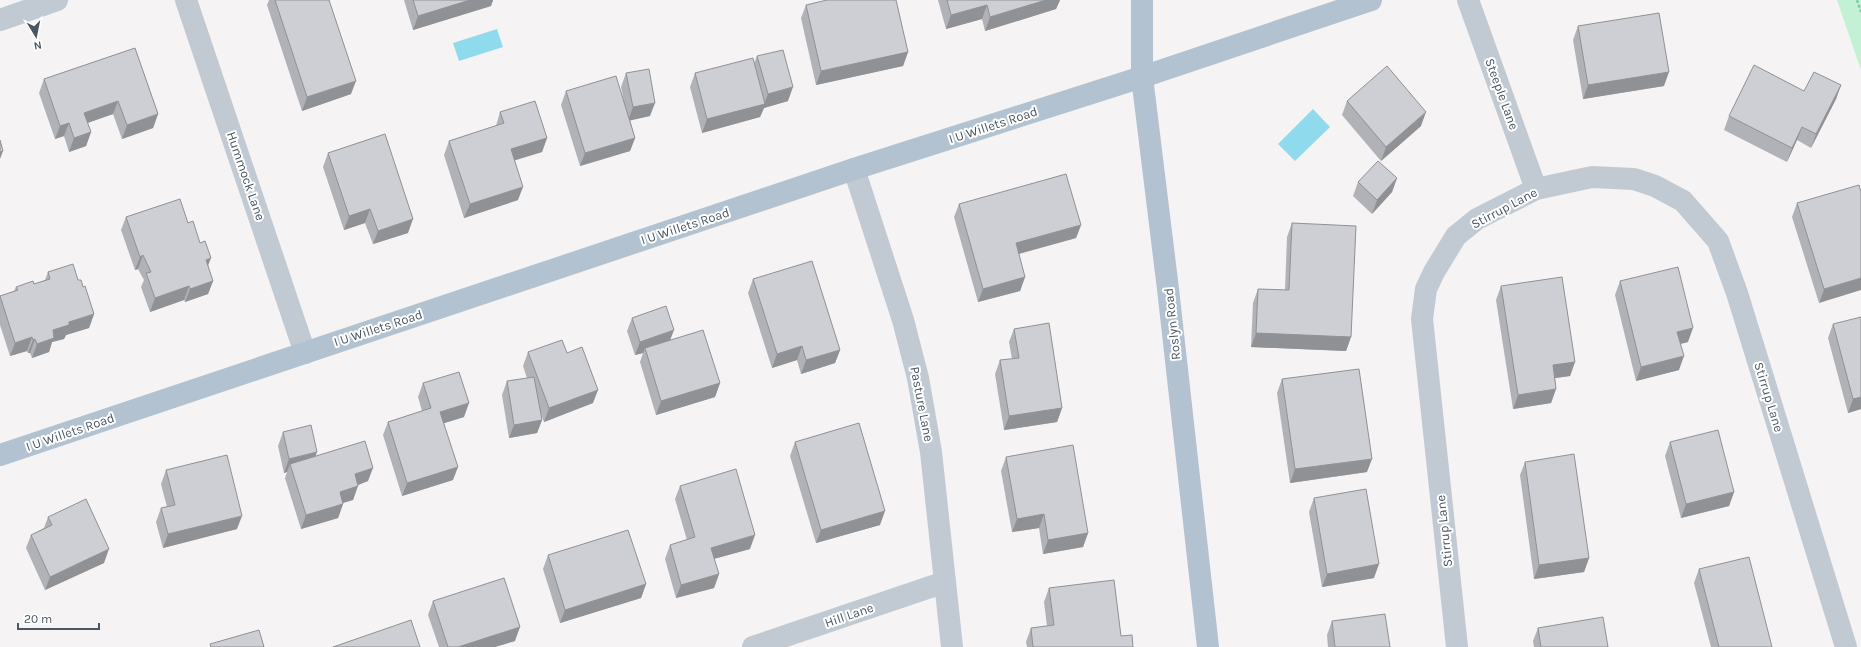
<svg xmlns="http://www.w3.org/2000/svg" width="1861" height="647" font-family="Karla,sans-serif">
<rect width="100%" height="100%" fill="#f5f3f3"/>
<polygon fill="#c3f1d5" points="1837,0 1861,0 1861,70"/>
<g fill="#90daee">
<polygon points="497,29 503,47 459,61 453,43"/>
<polygon points="1313,109 1330,127 1295,161 1278,144"/>
</g>
<g fill="none" stroke-linecap="round" stroke-linejoin="round">
<polyline stroke="#7ad0a6" stroke-width="2.5" stroke-dasharray="3 2" stroke-linecap="butt" points="1857,0 1861,12"/>
<g stroke="#c1cad2" stroke-width="22">
<polyline points="186,0 305,353"/>
<polyline points="1468,0 1536,189"/>
<polyline points="0,20 57,0"/>
<polyline points="854,169 903,320 918,378 931,452 952,647"/>
<polyline points="753,647 945,582"/>
<polyline points="1457,647 1422,319 1426,289 1434,272 1456,236 1477,219 1536,189 1592,177 1634,179 1655,186 1683,201 1718,241 1737,293 1846,647"/>
</g>
<g stroke="#b3c2d1" stroke-width="22">
<polyline points="1142,0 1142,77 1168,289 1208,647"/>
<polyline points="0,455 854,169 1142,77 1371,0"/>
</g>
</g>
<g fill="#b0b2b7">
<polygon points="269,0 329,0 351,94 302,111 267,5"/>
<polygon points="404,0 493,0 491,6 413,30"/>
<polygon points="938,0 1060,0 1056,9 985,31 982,19 946,29"/>
<polygon points="806,5 908,52 903,66 816,85 801,18"/>
<polygon points="1578,26 1664,86 1583,99 1573,40"/>
<polygon points="135,48 158,114 153,128 122,139 113,114 87,123 91,132 86,146 69,152 64,136 55,139 39,93 44,79"/>
<polygon points="757,56 788,101 764,108 760,117 702,133 690,87 695,73 754,64"/>
<polygon points="626,73 650,116 630,120 635,138 630,151 580,166 561,105 566,91 624,102 621,87"/>
<polygon points="1841,85 1836,99 1811,148 1797,140 1787,162 1724,130 1729,116 1804,91"/>
<polygon points="1347,101 1421,126 1381,161 1342,115"/>
<polygon points="500,112 547,138 542,152 514,160 518,200 464,218 444,155 449,141 496,126"/>
<polygon points="328,153 408,233 373,244 365,223 344,230 323,167"/>
<polygon points="1397,178 1392,192 1372,214 1353,196 1358,182"/>
<polygon points="1861,192 1819,303 1792,217 1797,203"/>
<polygon points="959,204 1081,225 1076,238 1019,254 1025,277 1020,291 978,302 954,217"/>
<polygon points="126,217 188,223 208,266 213,281 208,294 185,302 184,300 150,312 141,287 144,280 138,269 135,270 121,230"/>
<polygon points="1292,223 1351,337 1346,351 1251,347 1253,303 1258,289 1285,290 1287,237"/>
<polygon points="48,272 78,280 83,287 94,314 89,328 66,335 64,339 52,342 49,352 32,358 30,353 28,353 27,351 10,356 0,325 0,296 14,291 16,287 34,284 45,280"/>
<polygon points="753,279 840,350 835,363 801,374 797,360 772,368 748,293"/>
<polygon points="1620,281 1688,342 1680,344 1679,370 1636,381 1615,295"/>
<polygon points="1501,286 1575,362 1570,376 1555,378 1556,389 1551,403 1513,409 1496,300"/>
<polygon points="632,318 671,340 720,383 715,397 656,415 640,362 643,353 635,355 627,331"/>
<polygon points="1833,324 1861,409 1848,413 1828,338"/>
<polygon points="1014,329 1062,408 1057,422 1004,430 995,374 1000,360 1012,359 1009,342"/>
<polygon points="528,352 567,353 593,403 544,422 541,413 542,420 537,433 509,438 502,395 507,381 527,378 523,366"/>
<polygon points="1282,379 1367,472 1290,483 1277,393"/>
<polygon points="423,383 464,417 444,423 453,480 402,496 383,435 388,422 422,411 418,397"/>
<polygon points="283,432 316,456 368,481 358,485 353,500 343,503 343,504 338,518 301,529 285,478 287,472 284,473 278,446"/>
<polygon points="795,442 880,525 816,543 790,456"/>
<polygon points="1670,442 1734,492 1729,506 1681,518 1665,456"/>
<polygon points="1006,457 1088,533 1083,547 1043,554 1039,528 1012,532 1001,471"/>
<polygon points="1525,462 1589,558 1584,572 1534,579 1520,475"/>
<polygon points="166,470 237,529 163,548 156,522 161,508 167,507 161,484"/>
<polygon points="680,486 750,549 714,559 719,574 714,588 676,598 665,559 670,545 687,540 675,499"/>
<polygon points="1314,498 1374,578 1322,587 1309,512"/>
<polygon points="48,517 104,563 45,590 26,548 31,535 44,528"/>
<polygon points="548,555 646,584 641,598 560,623 543,569"/>
<polygon points="1699,569 1772,647 1711,647 1694,583"/>
<polygon points="1049,588 1121,636 1133,647 1027,647 1026,642 1031,628 1047,626 1044,602"/>
<polygon points="433,601 515,641 495,647 439,647 428,615"/>
<polygon points="1332,621 1390,647 1328,647 1327,635"/>
<polygon points="1538,628 1608,647 1534,647 1533,641"/>
</g>
<g fill="#909195">
<polygon points="470,0 493,0 491,6 413,30 418,16"/>
<polygon points="1046,0 1060,0 1056,9 985,31 990,17"/>
<polygon points="987,5 982,19 946,29 951,15"/>
<polygon points="908,52 903,66 816,85 821,71"/>
<polygon points="1669,72 1664,86 1583,99 1588,85"/>
<polygon points="356,81 351,94 302,111 307,97"/>
<polygon points="1841,85 1836,99 1811,148 1816,134"/>
<polygon points="793,87 788,101 764,108 760,117 702,133 707,119 764,104 768,94"/>
<polygon points="118,101 113,114 79,126 84,113"/>
<polygon points="655,103 650,116 628,121 633,107"/>
<polygon points="1426,112 1421,126 1381,161 1386,147"/>
<polygon points="158,114 153,128 122,139 127,125"/>
<polygon points="69,123 64,136 55,139 60,126"/>
<polygon points="1802,127 1797,140 1787,162 1792,148"/>
<polygon points="91,132 86,146 69,152 74,138"/>
<polygon points="547,138 542,152 506,163 511,149"/>
<polygon points="635,138 630,151 580,166 585,153"/>
<polygon points="3,151 0,159 0,152"/>
<polygon points="1397,178 1392,192 1372,214 1377,200"/>
<polygon points="523,187 518,200 464,218 470,204"/>
<polygon points="370,209 365,223 344,230 349,216"/>
<polygon points="413,219 408,233 373,244 378,231"/>
<polygon points="1081,225 1076,238 1011,256 1016,243"/>
<polygon points="143,255 138,269 135,270 140,257"/>
<polygon points="211,258 206,271 206,260"/>
<polygon points="1025,277 1020,291 978,302 983,289"/>
<polygon points="1861,278 1861,290 1819,303 1824,289"/>
<polygon points="213,281 208,294 185,302 190,289"/>
<polygon points="189,286 184,300 150,312 155,298"/>
<polygon points="94,314 89,328 66,335 64,339 52,342 49,352 32,358 37,344 53,330 69,322"/>
<polygon points="1693,328 1688,342 1672,346 1677,332"/>
<polygon points="674,330 669,343 645,348 643,353 635,355 640,342"/>
<polygon points="1256,333 1351,337 1346,351 1251,347"/>
<polygon points="32,337 27,351 10,356 15,343"/>
<polygon points="35,339 30,353 28,353 33,340"/>
<polygon points="802,346 797,360 772,368 777,354"/>
<polygon points="840,350 835,363 801,374 806,360"/>
<polygon points="1684,356 1679,370 1636,381 1641,367"/>
<polygon points="1575,362 1570,376 1548,379 1553,365"/>
<polygon points="720,383 715,397 656,415 661,401"/>
<polygon points="1556,389 1551,403 1513,409 1518,395"/>
<polygon points="598,390 593,403 544,422 549,408"/>
<polygon points="1861,397 1861,409 1848,413 1853,399"/>
<polygon points="469,403 464,417 435,426 440,412"/>
<polygon points="1062,408 1057,422 1004,430 1009,416"/>
<polygon points="542,420 537,433 509,438 514,425"/>
<polygon points="317,452 312,466 290,464 287,472 284,473 289,459"/>
<polygon points="1372,459 1367,472 1290,483 1295,469"/>
<polygon points="458,467 453,480 402,496 407,483"/>
<polygon points="373,468 368,481 350,488 355,474"/>
<polygon points="358,486 353,500 335,505 340,492"/>
<polygon points="1734,492 1729,506 1681,518 1686,504"/>
<polygon points="343,504 338,518 301,529 306,515"/>
<polygon points="885,511 880,525 816,543 821,530"/>
<polygon points="1044,514 1039,528 1012,532 1017,519"/>
<polygon points="242,516 237,529 163,548 168,534"/>
<polygon points="1088,533 1083,547 1043,554 1048,540"/>
<polygon points="755,535 750,549 706,561 711,548"/>
<polygon points="109,549 104,563 45,590 50,577"/>
<polygon points="1589,558 1584,572 1534,579 1539,565"/>
<polygon points="1379,564 1374,578 1322,587 1327,574"/>
<polygon points="719,574 714,588 676,598 681,585"/>
<polygon points="646,584 641,598 560,623 565,610"/>
<polygon points="520,627 515,641 495,647 458,647"/>
</g>
<g fill="#cdcfd5" stroke="#909195">
<polygon points="275,0 329,0 356,81 307,97"/>
<polygon points="413,0 470,0 418,16"/>
<polygon points="827,0 896,0 908,52 821,71 806,5"/>
<polygon points="947,0 1046,0 990,17 987,5 951,15"/>
<polygon points="1659,13 1669,72 1588,85 1578,26"/>
<polygon points="135,48 158,114 127,125 118,101 84,113 91,132 74,138 69,123 60,126 44,79"/>
<polygon points="783,50 793,87 768,94 757,56"/>
<polygon points="753,58 765,104 707,119 695,73"/>
<polygon points="1754,65 1804,91 1814,72 1841,85 1816,134 1802,127 1792,148 1729,116"/>
<polygon points="1387,66 1426,112 1386,147 1347,101"/>
<polygon points="649,69 655,103 633,107 626,73"/>
<polygon points="616,76 635,138 585,153 566,91"/>
<polygon points="535,101 547,138 511,149 523,187 470,204 449,141 504,123 500,112"/>
<polygon points="385,134 413,219 378,231 370,209 349,216 328,153"/>
<polygon points="0,140 3,151 0,152"/>
<polygon points="1378,161 1397,178 1377,200 1358,182"/>
<polygon points="1066,174 1081,225 1016,243 1025,277 983,289 959,204"/>
<polygon points="1859,185 1861,192 1861,278 1824,289 1797,203"/>
<polygon points="180,199 188,223 193,221 200,243 205,241 211,258 206,260 213,281 190,289 189,286 155,298 146,273 151,272 143,255 140,257 126,217"/>
<polygon points="1292,223 1356,226 1351,337 1256,333 1258,289 1289,290"/>
<polygon points="812,261 840,350 806,360 802,346 777,354 753,279"/>
<polygon points="73,264 78,280 81,280 83,287 85,286 94,314 69,322 69,325 53,330 54,338 37,344 35,339 33,340 32,337 15,343 0,296 18,290 16,287 33,281 34,284 50,279 48,272"/>
<polygon points="1678,267 1693,328 1677,332 1684,356 1641,367 1620,281"/>
<polygon points="1562,277 1575,362 1553,365 1556,389 1518,395 1501,286"/>
<polygon points="666,306 674,330 640,342 632,318"/>
<polygon points="1861,317 1861,397 1853,399 1833,324"/>
<polygon points="1049,323 1062,408 1009,416 1000,360 1019,358 1014,329"/>
<polygon points="703,330 720,383 661,401 645,348"/>
<polygon points="562,340 567,353 582,347 598,390 549,408 528,352"/>
<polygon points="1359,369 1372,459 1295,469 1282,379"/>
<polygon points="459,372 469,403 440,412 458,467 407,483 388,422 431,408 423,383"/>
<polygon points="534,377 542,420 514,425 507,381"/>
<polygon points="859,423 885,511 821,530 795,442"/>
<polygon points="311,425 317,452 289,459 283,432"/>
<polygon points="1718,430 1734,492 1686,504 1670,442"/>
<polygon points="365,441 373,468 355,474 358,486 340,492 343,504 306,515 290,464"/>
<polygon points="1073,445 1088,533 1048,540 1044,514 1017,519 1006,457"/>
<polygon points="1574,454 1589,558 1539,565 1525,462"/>
<polygon points="227,455 242,516 168,534 161,508 175,505 166,470"/>
<polygon points="736,469 755,535 711,548 719,574 681,585 670,545 695,537 680,486"/>
<polygon points="1366,489 1379,564 1327,574 1314,498"/>
<polygon points="86,499 109,549 50,577 31,535 52,525 48,517"/>
<polygon points="628,530 646,584 565,610 548,555"/>
<polygon points="1749,557 1772,647 1719,647 1699,569"/>
<polygon points="504,578 520,627 458,647 448,647 433,601"/>
<polygon points="1114,580 1121,636 1132,635 1133,647 1033,647 1031,628 1054,625 1049,588"/>
<polygon points="1385,614 1390,647 1335,647 1332,621"/>
<polygon points="1603,617 1608,647 1541,647 1538,628"/>
<polygon points="411,620 420,647 333,647"/>
<polygon points="259,630 264,647 211,647 210,644"/>
</g>
<g text-anchor="middle" dominant-baseline="central" stroke-width="4" stroke-linejoin="round" paint-order="stroke">
<g font-size="13" fill="#4a5661" stroke="#fff">
<text transform="translate(1502 94) rotate(70)">Steeple Lane</text>
<text transform="translate(993 125) rotate(-18)">I U Willets Road</text>
<text transform="translate(246 176) rotate(71)">Hummock Lane</text>
<text transform="translate(1504 208) rotate(-28)">Stirrup Lane</text>
<text transform="translate(685 226) rotate(-18)">I U Willets Road</text>
<text transform="translate(1172 324) rotate(-96)">Roslyn Road</text>
<text transform="translate(378 328) rotate(-18)">I U Willets Road</text>
<text transform="translate(1769 397) rotate(73)">Stirrup Lane</text>
<text transform="translate(922 404) rotate(79)">Pasture Lane</text>
<text transform="translate(70 432) rotate(-19)">I U Willets Road</text>
<text transform="translate(1444 531) rotate(-96)">Stirrup Lane</text>
<text transform="translate(849 615) rotate(-19)">Hill Lane</text>
</g>
</g>
<g transform="translate(36 36) rotate(170)" stroke="#ffffff" stroke-width="3" paint-order="stroke">
<path d="M0-3L7 15L0 10L-7 15Z" fill="#4a5661"/>
<text y="-6" font-size="11" font-weight="bold" text-anchor="middle" fill="#4a5661">N</text>
</g>
<path d="M18 623v6h81v-6" fill="none" stroke="#4a5661" stroke-width="2"/>
<text x="24" y="623" font-size="12" fill="#4a5661" stroke="#ffffff" stroke-width="3" paint-order="stroke">20 m</text>
</svg>
